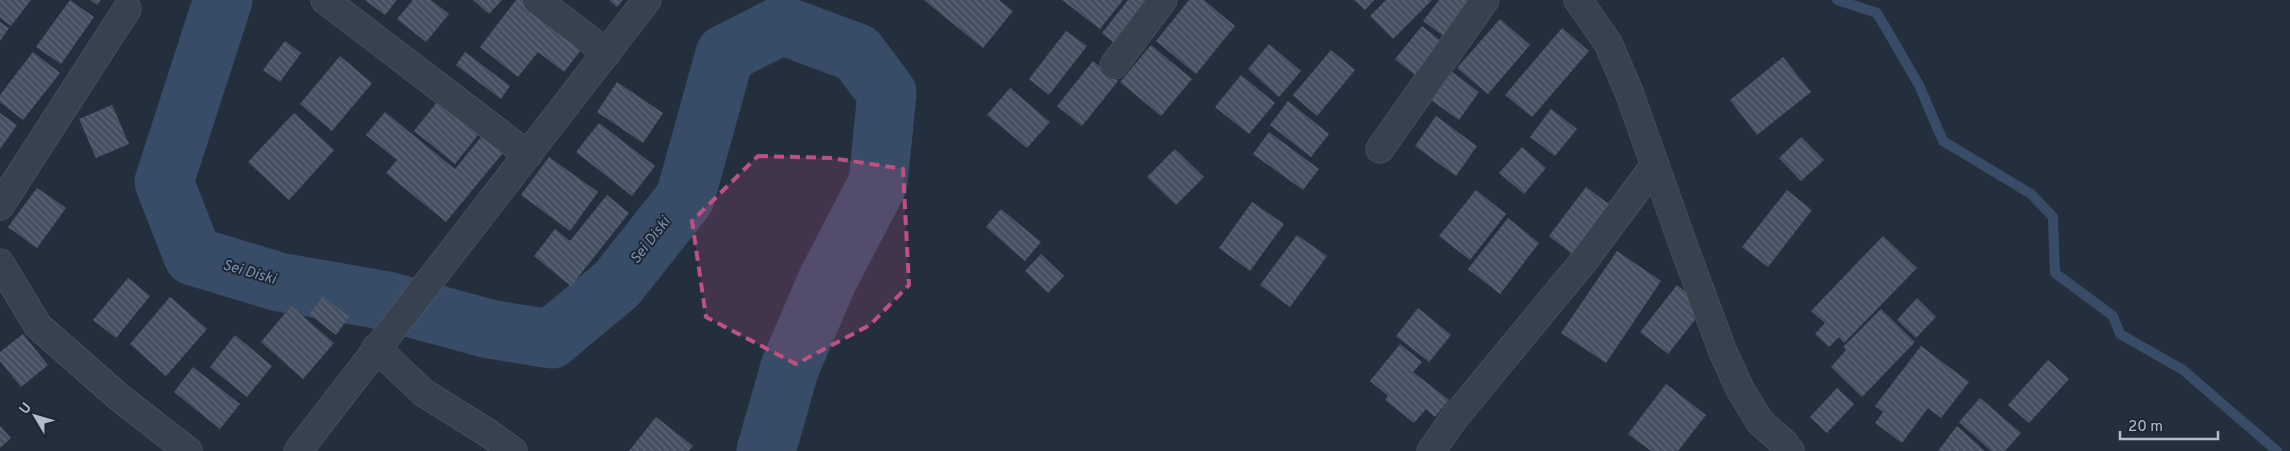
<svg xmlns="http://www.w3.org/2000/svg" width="2290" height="451" font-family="Overpass,sans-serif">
<defs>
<pattern id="building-back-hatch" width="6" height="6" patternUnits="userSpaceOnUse" patternTransform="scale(1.25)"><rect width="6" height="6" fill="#455162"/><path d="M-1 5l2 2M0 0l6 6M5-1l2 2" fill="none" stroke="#5d6877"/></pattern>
</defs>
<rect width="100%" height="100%" fill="#242f3e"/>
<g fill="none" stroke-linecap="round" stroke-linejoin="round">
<polyline stroke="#394c67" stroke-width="10" points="1837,0 1877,13 1919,85 1943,141 2031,194 2053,217 2055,273 2113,316 2120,334 2183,370 2277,451"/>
<polyline stroke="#394c67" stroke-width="59" points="223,0 164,182 193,256 279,282 387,301 489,329 551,339 617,284 685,198 725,54 782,25 857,53 887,93 878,183 828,279 790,367 766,451"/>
</g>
<g fill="url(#building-back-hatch)">
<polygon points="0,0 31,0 11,26 0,18"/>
<polygon points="70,0 94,17 61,64 36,47"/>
<polygon points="90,0 101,0 97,5"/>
<polygon points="365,0 397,0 385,15"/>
<polygon points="413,0 431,0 449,14 426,42 397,19"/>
<polygon points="473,0 502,0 489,14"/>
<polygon points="516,0 526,0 584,46 564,72 538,52 518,77 480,47"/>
<polygon points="609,0 623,0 617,7"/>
<polygon points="924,0 999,0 1013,11 983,48"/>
<polygon points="1062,0 1123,0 1100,29"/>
<polygon points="1128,0 1156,0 1119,47 1102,33"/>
<polygon points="1189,0 1204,0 1235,26 1196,74 1156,41"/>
<polygon points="1354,0 1374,0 1365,10"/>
<polygon points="1386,0 1432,0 1393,39 1370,16"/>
<polygon points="1439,0 1479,0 1449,40 1423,21"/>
<polygon points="1500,19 1530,45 1488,94 1457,68"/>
<polygon points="0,22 9,28 0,41"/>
<polygon points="1422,26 1447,46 1420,79 1395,59"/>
<polygon points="1562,28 1589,51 1532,117 1505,95"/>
<polygon points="1066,31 1087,46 1049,95 1029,79"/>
<polygon points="285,41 301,53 280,82 263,70"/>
<polygon points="1269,44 1301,71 1279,97 1248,69"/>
<polygon points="1151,45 1192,79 1161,116 1120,82"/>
<polygon points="1331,50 1355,70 1317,116 1293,95"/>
<polygon points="33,52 60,73 23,120 0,102 0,95"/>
<polygon points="465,52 510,86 501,99 456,65"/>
<polygon points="340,56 372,83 332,131 300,104"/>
<polygon points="1783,57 1811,92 1757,135 1730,100"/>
<polygon points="1093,61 1118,81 1082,126 1057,106"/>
<polygon points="1452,72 1479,92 1459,120 1431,100"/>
<polygon points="1241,75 1275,103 1249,134 1215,107"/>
<polygon points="617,82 663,113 643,143 597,112"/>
<polygon points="1010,88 1050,122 1027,148 987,115"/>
<polygon points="441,97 482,130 455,164 414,131"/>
<polygon points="1288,101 1329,134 1311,157 1270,125"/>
<polygon points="112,105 129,144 96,158 79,119"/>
<polygon points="1551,109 1577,129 1555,156 1530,137"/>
<polygon points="385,112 455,169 486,131 507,148 446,222 386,173 397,160 366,135"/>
<polygon points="0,113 17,125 0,149"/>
<polygon points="294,113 334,150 289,200 248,162"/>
<polygon points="1436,116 1477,146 1456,176 1415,146"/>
<polygon points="599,123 655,166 632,196 576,152"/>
<polygon points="1269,132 1319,169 1303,190 1253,154"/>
<polygon points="1801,137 1824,160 1801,181 1779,158"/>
<polygon points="1522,147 1546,168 1524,194 1499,173"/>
<polygon points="1175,149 1204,177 1176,205 1147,177"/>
<polygon points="549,157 598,192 570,231 521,195"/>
<polygon points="1586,187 1617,210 1579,259 1549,236"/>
<polygon points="37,188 66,208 37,248 8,227"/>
<polygon points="1476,190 1506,214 1470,260 1439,236"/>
<polygon points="1787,190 1812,210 1768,267 1742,247"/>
<polygon points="607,195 629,213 571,286 534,256 555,229 570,241"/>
<polygon points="1252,202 1284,224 1250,271 1219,248"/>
<polygon points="1001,209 1041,242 1025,261 986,227"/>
<polygon points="1508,218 1539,243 1500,294 1468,269"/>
<polygon points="1297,235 1327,256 1290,307 1260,285"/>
<polygon points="1883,236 1917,268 1844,343 1839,337 1829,347 1815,334 1825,323 1811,311"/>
<polygon points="1617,251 1661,281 1606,363 1561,333"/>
<polygon points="1041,254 1064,276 1048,293 1025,271"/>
<polygon points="128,278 150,296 116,338 93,320"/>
<polygon points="1677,285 1705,307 1668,354 1640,332"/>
<polygon points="323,296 349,317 336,335 309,314"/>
<polygon points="170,297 207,329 166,376 130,344"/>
<polygon points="1917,298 1936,317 1916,338 1897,320"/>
<polygon points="291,306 334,343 303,379 261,342"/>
<polygon points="1418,308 1451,335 1429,362 1396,336"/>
<polygon points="1881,309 1915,342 1862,397 1831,367 1846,350 1843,347"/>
<polygon points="23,334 48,365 21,387 0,361 0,352"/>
<polygon points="235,335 272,366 247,397 210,367"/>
<polygon points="1400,344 1422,362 1413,372 1449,400 1435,417 1426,409 1414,423 1385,400 1388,396 1370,381"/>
<polygon points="1921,346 1969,382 1941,418 1928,408 1902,443 1875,423 1883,412 1875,406"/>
<polygon points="2048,360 2069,379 2029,423 2008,405"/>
<polygon points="193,367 240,404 220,429 174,392"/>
<polygon points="1666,384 1706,415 1678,451 1651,451 1628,434"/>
<polygon points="1837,388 1854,404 1827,433 1810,417"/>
<polygon points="1980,398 2021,433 2005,451 1991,451 1959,422"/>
<polygon points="656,417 693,446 689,451 629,451"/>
<polygon points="0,426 11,438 0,448"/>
<polygon points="1957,426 1985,451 1938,451"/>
</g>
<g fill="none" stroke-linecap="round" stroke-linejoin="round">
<g stroke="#565f6c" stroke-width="29">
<g id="minor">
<polyline points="325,0 528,155"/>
<polyline points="537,0 607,53"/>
<polyline points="1578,0 1608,43 1629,92 1685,250 1723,352 1740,389 1760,422 1785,444 1784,446 1790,451"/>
<polyline points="1114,65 1163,0"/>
<polyline points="1380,149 1485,0"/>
<polyline points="0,206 127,9"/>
<polyline points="0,263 38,326 120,398 188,451"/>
<polyline points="376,348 424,393 488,433 513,451"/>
<polyline points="298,451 647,0"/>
<polyline points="1431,451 1455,417 1583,262 1655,165"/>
</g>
</g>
<use href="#minor" stroke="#38414e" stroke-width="28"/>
</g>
<path fill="#bd5182" fill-opacity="0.2" stroke="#bd5182" stroke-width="4" stroke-dasharray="10 6" stroke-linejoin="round" d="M758 156 832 158 903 169 909 285 870 325 796 364 706 317 692 221Z"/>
<g text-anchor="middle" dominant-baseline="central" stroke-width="4" stroke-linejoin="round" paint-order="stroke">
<g font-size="15" font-style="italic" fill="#7c92b1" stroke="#1d2633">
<text transform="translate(651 241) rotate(-52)">Sei Diski</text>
<text transform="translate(249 273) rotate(16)">Sei Diski</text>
</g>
</g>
<g transform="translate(35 416) rotate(308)" stroke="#1d2633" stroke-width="4" paint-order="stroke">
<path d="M0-4L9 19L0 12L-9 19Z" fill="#b4bcc9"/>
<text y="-8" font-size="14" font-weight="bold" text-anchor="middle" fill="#b4bcc9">U</text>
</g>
<path d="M2120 431v8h98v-8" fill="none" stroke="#b4bcc9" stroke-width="2.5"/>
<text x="2128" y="431" font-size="15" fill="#b4bcc9" stroke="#1d2633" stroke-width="4" paint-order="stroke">20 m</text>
</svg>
